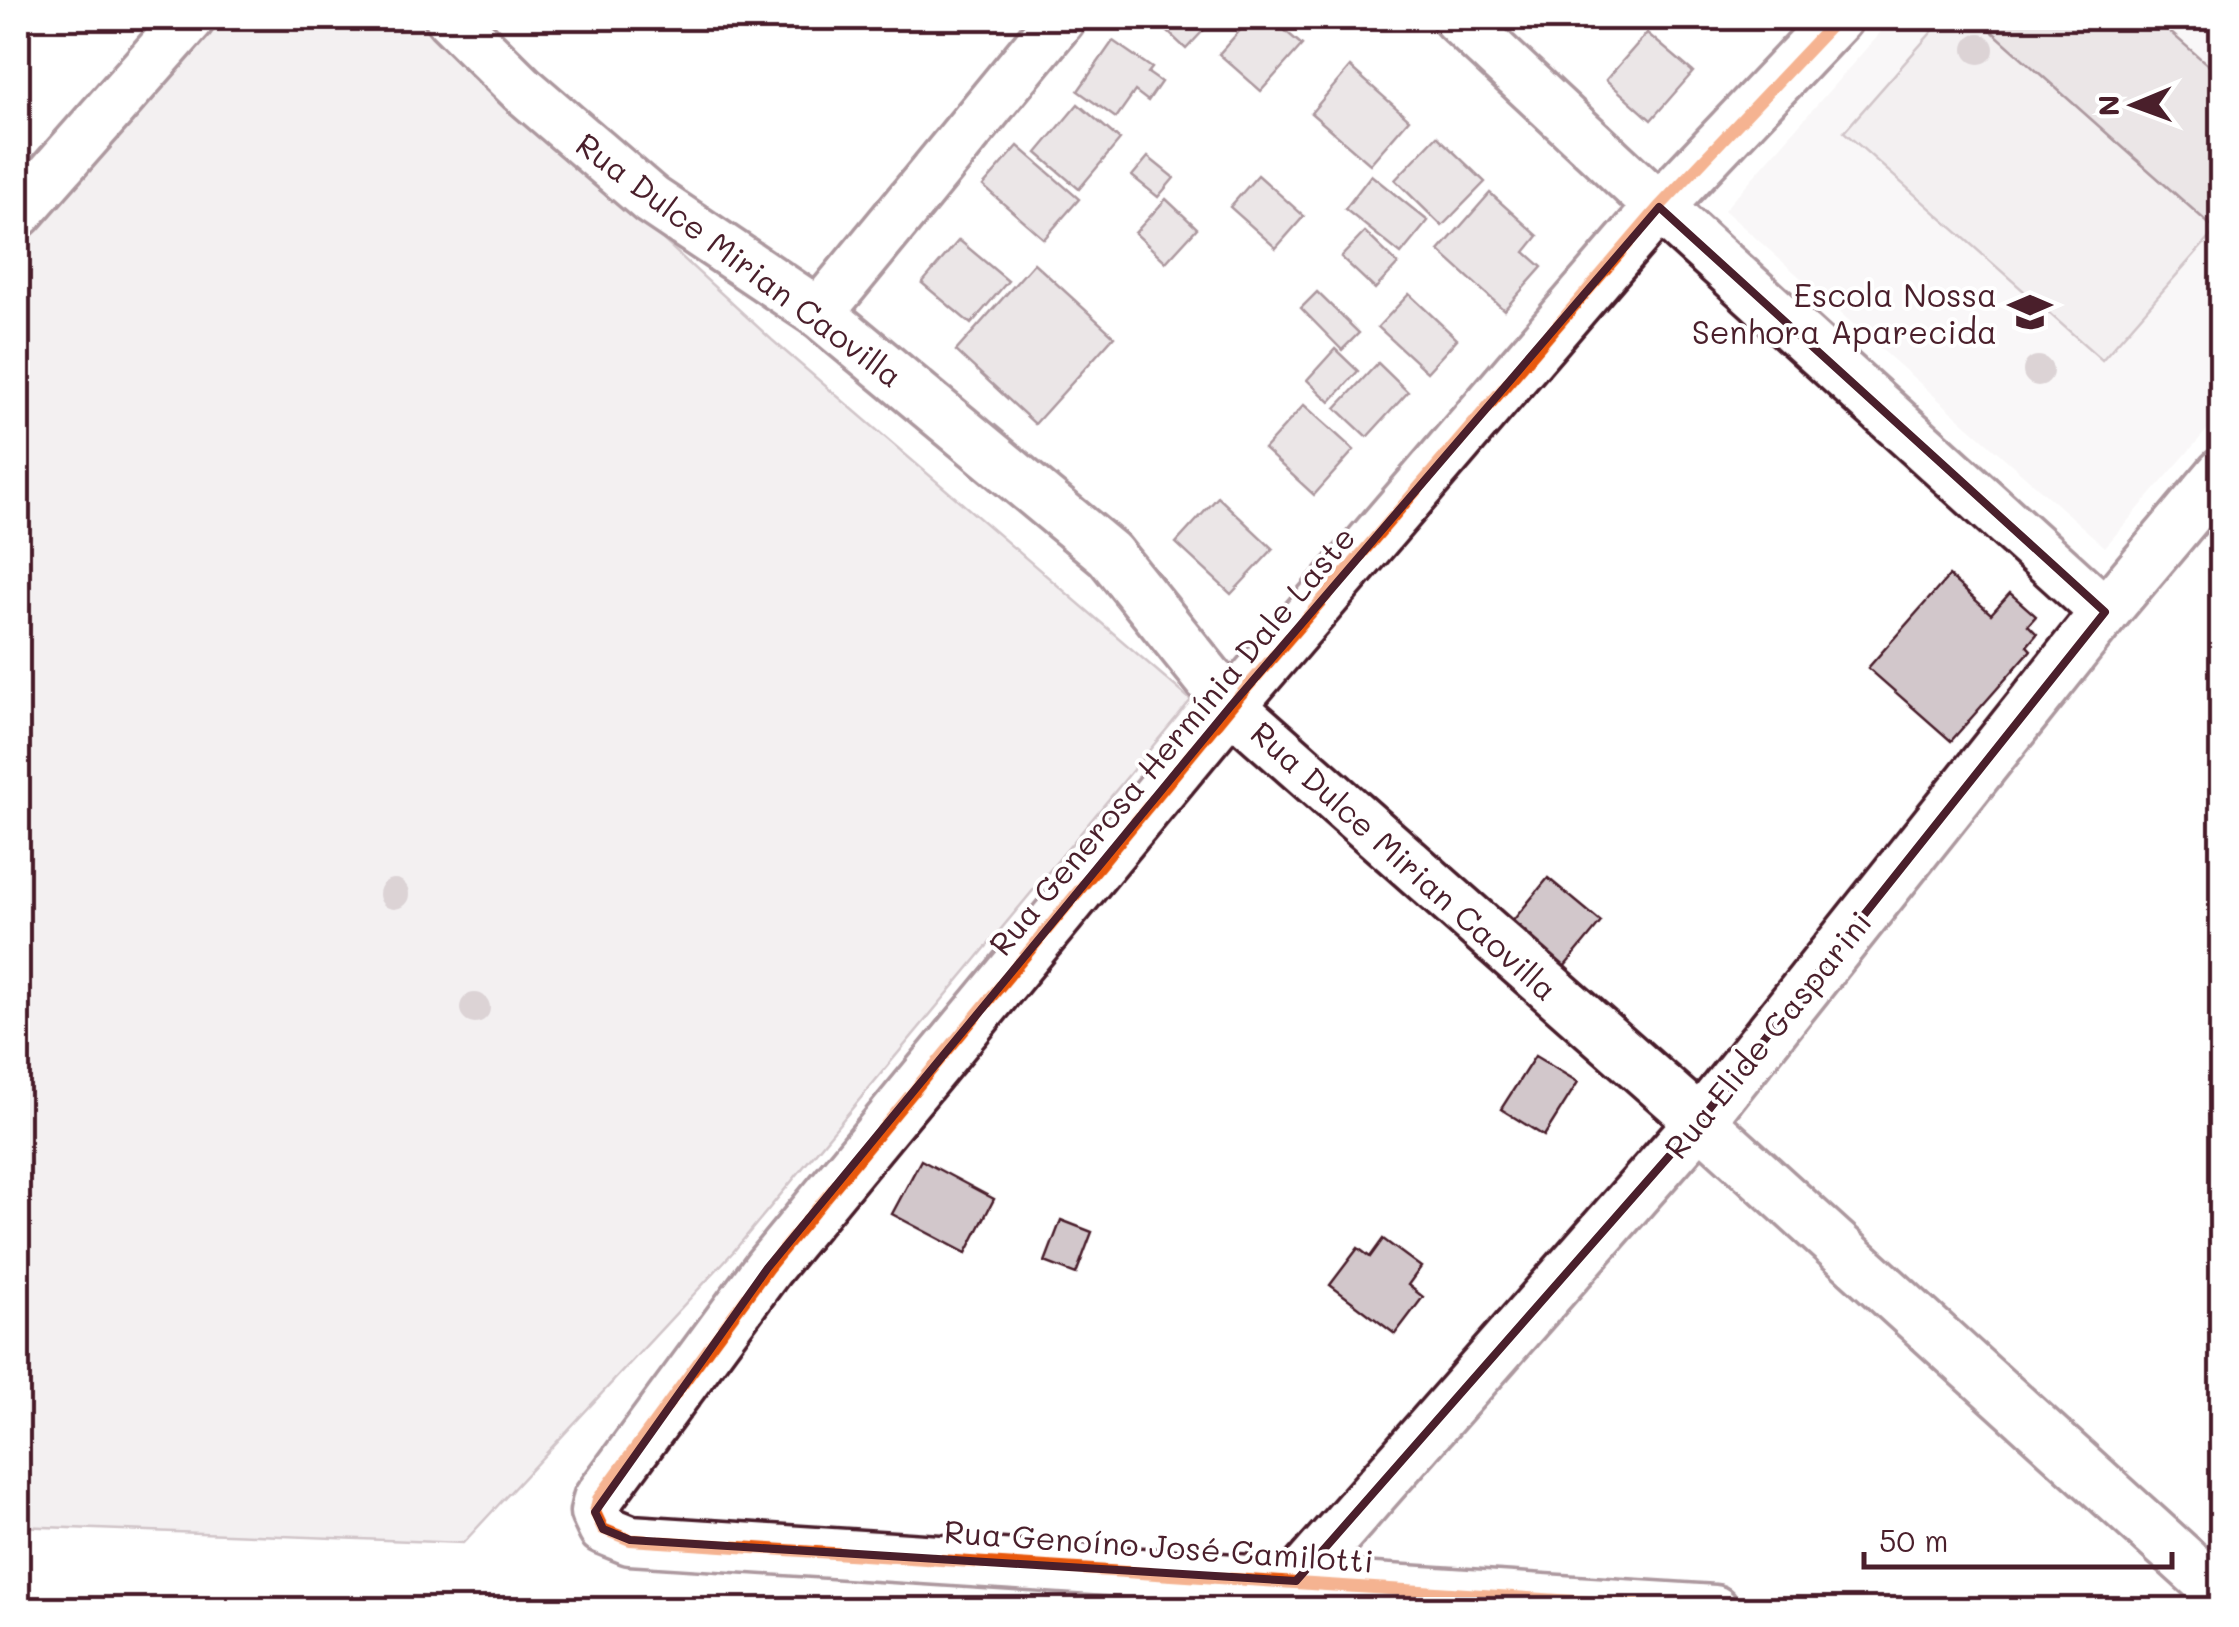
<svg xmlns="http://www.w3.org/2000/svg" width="2239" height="1627" font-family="Mali,sans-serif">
<rect width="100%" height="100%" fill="#fff"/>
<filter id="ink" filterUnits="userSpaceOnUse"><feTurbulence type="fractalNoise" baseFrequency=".01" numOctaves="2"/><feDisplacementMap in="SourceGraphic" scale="20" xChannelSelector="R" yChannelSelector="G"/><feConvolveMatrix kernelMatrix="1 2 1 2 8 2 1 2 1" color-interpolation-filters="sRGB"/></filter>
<g filter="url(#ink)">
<polygon fill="#f2eeef" points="1893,18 2221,18 2221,414 2105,547 1724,210"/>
<g fill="#e5dee0" stroke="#987e86" stroke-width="2.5">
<polygon points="218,18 422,18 772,340 1191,700 733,1252 463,1543 18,1526 18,242"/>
<polygon points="1944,18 1977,18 2216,230 2102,360 1844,132"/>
</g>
<g fill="#d2c7cb" stroke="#4a1f2b" stroke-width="2.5">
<polygon points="1153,18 1215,18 1186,49"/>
<polygon points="1251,18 1270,18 1302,45 1261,91 1219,54"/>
<polygon points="1977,18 2154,18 2222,77 2222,224 2216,230"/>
<polygon points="1647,33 1693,72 1651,120 1606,80"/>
<polygon points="1113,41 1152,68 1148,73 1161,82 1148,101 1135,91 1116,118 1078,91"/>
<polygon points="1350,67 1409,119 1370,164 1311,113"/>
<polygon points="1078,104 1120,140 1079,189 1037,153"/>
<polygon points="1437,136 1485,182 1442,226 1395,180"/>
<polygon points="1018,146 1079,199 1044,239 983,186"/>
<polygon points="1148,157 1174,178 1158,197 1132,176"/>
<polygon points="1258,175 1304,216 1276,248 1230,207"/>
<polygon points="1371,175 1428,221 1401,254 1345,209"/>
<polygon points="1490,193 1538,236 1525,252 1542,267 1504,310 1439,251"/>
<polygon points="1166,199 1197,228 1166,262 1135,233"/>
<polygon points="1365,232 1398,264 1375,289 1341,257"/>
<polygon points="959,240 1008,281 971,324 922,283"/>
<polygon points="1034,263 1114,336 1035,424 956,351"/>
<polygon points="1317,292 1359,333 1342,350 1301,308"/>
<polygon points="1409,294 1457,339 1427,372 1378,327"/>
<polygon points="1335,349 1358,371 1330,402 1307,380"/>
<polygon points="1378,363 1408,392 1367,437 1336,408"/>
<polygon points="1304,405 1354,450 1314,495 1264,449"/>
<polygon points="1218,497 1273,549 1231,594 1176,543"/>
<polygon points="1949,576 1991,614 2010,593 2036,616 2028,625 2037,634 2027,646 2031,650 1951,741 1868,668"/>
<polygon points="1548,878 1601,922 1564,967 1511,923"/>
<polygon points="1535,1056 1578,1082 1544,1136 1501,1109"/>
<polygon points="921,1160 994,1199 966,1253 892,1214"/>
<polygon points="1061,1220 1092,1232 1076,1274 1045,1262"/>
<polygon points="1383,1239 1421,1267 1408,1285 1423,1297 1395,1334 1330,1285 1358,1248 1370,1257"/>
</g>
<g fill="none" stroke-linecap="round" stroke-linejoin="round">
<g stroke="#4a1f2b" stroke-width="55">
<g id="street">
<polyline points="450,18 522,89 651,200 819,313 1109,554 1231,706 1700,1121 2222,1595"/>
<polyline points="1457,18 1659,207 2105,612"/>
<polyline points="18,213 190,18"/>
<polyline points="819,313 1061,18"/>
<polyline points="1296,1581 1700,1121 2105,612 2222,473"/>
<polyline points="1714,1610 630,1540 603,1529 595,1512 598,1499 768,1268 1231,706 1659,207 1838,18"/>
</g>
</g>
<use href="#street" stroke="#fff" stroke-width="48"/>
<g stroke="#fff" stroke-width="19">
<polyline id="cycleway" points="1714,1610 630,1540 603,1529 595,1512 598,1499 768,1268 1231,706 1659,207 1838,18"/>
</g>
<use href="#cycleway" stroke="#e8590c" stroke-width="12"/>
</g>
<g fill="#b19ea3">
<circle cx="1979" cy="49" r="15"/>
<circle cx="2038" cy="371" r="15"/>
<circle cx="394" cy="894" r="15"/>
<circle cx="475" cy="1008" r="15"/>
</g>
</g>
<path d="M0 0H2239V1627H0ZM1659 207 2105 612 1700 1121 1296 1581 630 1540 603 1529 595 1512 768 1268 1231 706Z" fill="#fff" fill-opacity=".55" fill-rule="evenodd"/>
<path fill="none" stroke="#4a1f2b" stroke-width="8" stroke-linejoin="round" d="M1659 207 2105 612 1700 1121 1296 1581 630 1540 603 1529 595 1512 768 1268 1231 706Z"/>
<defs>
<g id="school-bare" transform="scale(3.45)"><path d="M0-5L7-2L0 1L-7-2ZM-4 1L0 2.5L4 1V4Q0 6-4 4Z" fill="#4a1f2b" stroke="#fff" stroke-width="2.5" paint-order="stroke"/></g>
</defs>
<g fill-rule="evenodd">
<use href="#school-bare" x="2030" y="312"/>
</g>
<g text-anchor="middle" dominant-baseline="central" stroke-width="8" stroke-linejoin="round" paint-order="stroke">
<g font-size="32" fill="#4a1f2b" stroke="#fff">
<text transform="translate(740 259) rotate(37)">Rua Dulce Mirian Caovilla</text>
<text transform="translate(1171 740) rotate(-50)">Rua Generosa Hermínia Dale Laste</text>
<text transform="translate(1405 860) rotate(42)">Rua Dulce Mirian Caovilla</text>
<text transform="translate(1767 1034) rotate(-51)">Rua Elide Gasparini</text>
<text transform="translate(1159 1545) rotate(4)">Rua Genoíno José Camilotti</text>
</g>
<g font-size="32" fill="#4a1f2b" stroke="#fff" text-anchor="end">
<text x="1997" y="294">Escola Nossa<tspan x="1997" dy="37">Senhora Aparecida</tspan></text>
</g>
</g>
<rect width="2239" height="1627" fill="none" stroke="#fff" stroke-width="60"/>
<rect x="30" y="30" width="2179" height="1567" fill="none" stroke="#4a1f2b" stroke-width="4" filter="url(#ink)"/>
<g transform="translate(2134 105) rotate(269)" stroke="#ffffff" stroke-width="8" paint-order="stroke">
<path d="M0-8L18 38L0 25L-18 38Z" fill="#4a1f2b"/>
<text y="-15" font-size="28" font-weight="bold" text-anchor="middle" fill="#4a1f2b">N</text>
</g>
<path d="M1864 1552v15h308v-15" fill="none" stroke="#4a1f2b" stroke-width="5"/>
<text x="1879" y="1552" font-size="30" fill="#4a1f2b" stroke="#ffffff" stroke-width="8" paint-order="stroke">50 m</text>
</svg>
